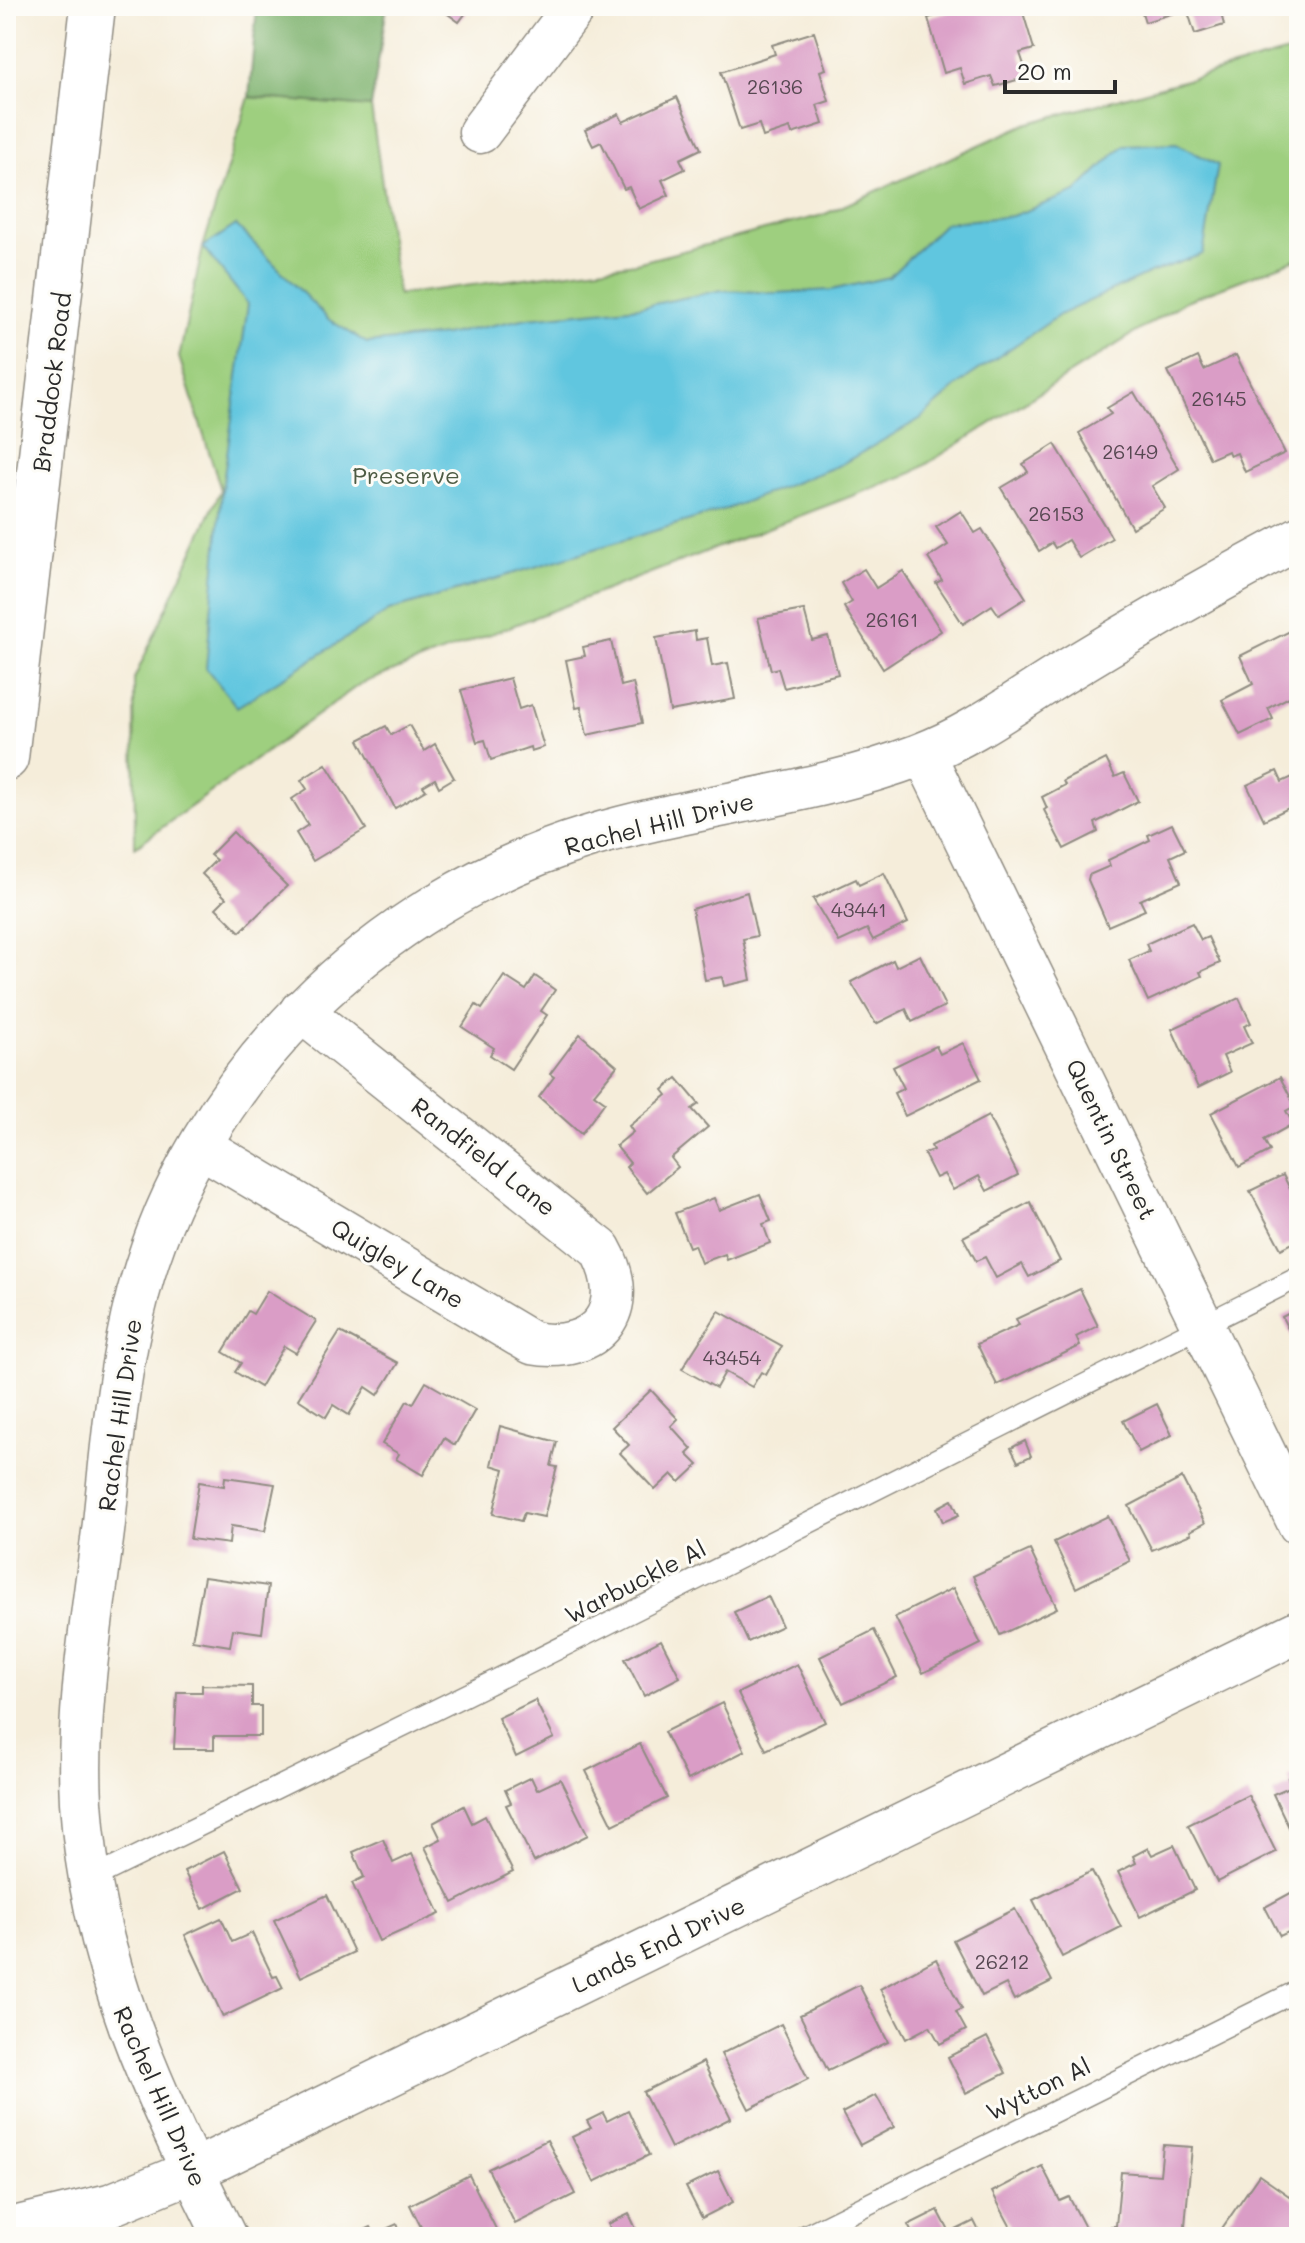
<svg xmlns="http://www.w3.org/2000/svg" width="1305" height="2243" font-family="Mali,sans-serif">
<rect width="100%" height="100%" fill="#fdfcf7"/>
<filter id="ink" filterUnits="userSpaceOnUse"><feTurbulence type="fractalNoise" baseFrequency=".0125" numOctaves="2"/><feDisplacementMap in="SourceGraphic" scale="16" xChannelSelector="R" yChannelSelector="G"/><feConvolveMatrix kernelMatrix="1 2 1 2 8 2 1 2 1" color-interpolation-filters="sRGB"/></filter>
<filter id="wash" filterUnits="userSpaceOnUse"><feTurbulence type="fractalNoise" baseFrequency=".006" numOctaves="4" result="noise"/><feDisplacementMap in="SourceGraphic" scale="32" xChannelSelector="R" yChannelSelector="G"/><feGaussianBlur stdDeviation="1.8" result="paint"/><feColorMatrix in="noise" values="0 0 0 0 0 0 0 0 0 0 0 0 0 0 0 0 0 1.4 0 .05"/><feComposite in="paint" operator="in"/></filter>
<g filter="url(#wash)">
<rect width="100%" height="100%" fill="#f5edda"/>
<polygon fill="#9ecf7f" stroke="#647d55" stroke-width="2" points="1299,49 1299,258 1186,301 912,473 360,684 135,847 134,679 221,490 179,357 203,247 249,97 371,107 398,295 636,263 823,215 1026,124"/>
<polygon fill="#7eb26e" stroke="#546e4c" stroke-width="2" points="257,6 387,6 371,107 249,97"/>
<polygon fill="#61c6df" stroke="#467885" stroke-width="2" points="1176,143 1218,165 1203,254 1150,273 1061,314 967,378 920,419 840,465 727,509 389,611 237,707 206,668 222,490 248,304 203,247 236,225 328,319 367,343 444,335 528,318 639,307 722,290 776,293 831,290 889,277 945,223 1012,216 1076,192 1124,145"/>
<g id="blocks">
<g fill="#da9dc6">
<polygon points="437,6 471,6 459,22"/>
<polygon points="970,6 1021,6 1034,49 1020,53 1028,77 995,86 991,76 965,84 960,68 944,73 928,18"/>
<polygon points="1140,6 1219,6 1224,25 1195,34 1187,9 1145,22"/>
<polygon points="814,32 826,69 820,71 829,101 817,105 823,124 792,134 790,128 763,137 759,124 740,130 721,72 775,54 772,45"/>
<polygon points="677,97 701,149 680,159 685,169 662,180 669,195 639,209 629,187 624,189 601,142 593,146 585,130 619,114 623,122"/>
<polygon points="1236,355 1285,453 1245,472 1237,453 1230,456 1228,451 1210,459 1168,371 1198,357 1204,370"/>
<polygon points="1134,392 1179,469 1152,486 1165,508 1132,528 1079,433 1111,414 1107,408"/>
<polygon points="1055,444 1112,538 1079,558 1068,540 1055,548 1052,543 1039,551 1001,488 1028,472 1023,464"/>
<polygon points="961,511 975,533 982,529 1026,598 999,615 992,605 963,624 936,583 942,580 928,558 948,545 936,527"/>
<polygon points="864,569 876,588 903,571 941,631 883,669 844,607 852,602 841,583"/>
<polygon points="804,610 812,640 828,636 838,674 784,688 778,668 771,670 758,618"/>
<polygon points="695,631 696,640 707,638 712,666 728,663 735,699 670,711 656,638"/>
<polygon points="1290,631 1299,651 1299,692 1268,708 1273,719 1240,735 1222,700 1253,684 1240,656"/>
<polygon points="611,641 621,686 633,683 642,723 587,735 581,707 576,708 566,660 585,656 583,647"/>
<polygon points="510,678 519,709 531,705 544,747 531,751 530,747 491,760 485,740 477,742 461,690"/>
<polygon points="409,725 424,751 435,744 454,778 439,787 435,779 423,786 426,790 395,808 359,740 386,726 391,735"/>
<polygon points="1106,759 1115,777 1124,773 1138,801 1095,823 1098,832 1064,849 1044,810 1047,808 1042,797 1065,785 1063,781"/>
<polygon points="326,764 366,829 313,861 296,833 308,825 292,799 307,789 301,780"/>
<polygon points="1277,771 1282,782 1299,774 1299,803 1264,820 1247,785"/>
<polygon points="1172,824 1185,850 1170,857 1181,882 1140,900 1145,910 1108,926 1088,880 1089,875 1110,866 1108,860 1150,840 1148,835"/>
<polygon points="233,832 287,886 240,932 216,908 226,898 202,874 216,860 210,855"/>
<polygon points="884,873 908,923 873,940 867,929 839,942 813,899 856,879 859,885"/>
<polygon points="747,892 757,936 743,939 751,980 724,986 722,977 705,980 692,909"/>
<polygon points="1192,923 1201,940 1208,937 1220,963 1200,972 1202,976 1148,1001 1129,960 1149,951 1146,944"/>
<polygon points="920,955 945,1006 912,1022 906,1009 876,1024 851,982 893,960 896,967"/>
<polygon points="504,976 526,990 535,976 555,990 541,1011 547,1015 511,1069 490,1055 494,1048 462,1027 476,1005 482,1009"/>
<polygon points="1239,998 1251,1023 1244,1026 1252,1043 1223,1056 1230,1072 1198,1088 1172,1029"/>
<polygon points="580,1034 617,1066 594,1094 605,1102 581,1134 539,1097 554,1077 550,1074"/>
<polygon points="963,1043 981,1079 905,1116 894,1093 904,1088 893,1067 936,1046 940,1054"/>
<polygon points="1280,1077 1295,1106 1286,1111 1293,1124 1264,1140 1270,1151 1239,1167 1211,1113"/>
<polygon points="677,1078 699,1104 692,1109 708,1127 671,1158 678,1167 647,1193 626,1167 630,1163 616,1146 633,1132 629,1126 667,1095 663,1090"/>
<polygon points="988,1116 1018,1175 987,1191 979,1176 953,1190 944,1174 936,1178 924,1154 933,1150 931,1146"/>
<polygon points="1283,1175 1290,1189 1299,1185 1299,1240 1281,1249 1250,1191"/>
<polygon points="760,1194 771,1221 763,1224 770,1243 727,1260 725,1254 701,1263 694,1245 689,1247 675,1213 714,1198 719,1210"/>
<polygon points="1030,1202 1060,1261 1029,1277 1022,1264 996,1278 985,1257 976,1261 963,1237"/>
<polygon points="1080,1289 1098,1326 1076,1337 1080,1346 997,1385 977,1344 1019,1325 1016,1319"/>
<polygon points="267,1291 316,1321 296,1353 284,1346 260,1387 235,1372 241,1363 223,1352 248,1311 253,1314"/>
<polygon points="1299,1308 1299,1351 1282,1317"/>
<polygon points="719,1311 782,1346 766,1375 761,1372 752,1387 725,1372 716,1388 682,1369"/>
<polygon points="340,1332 398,1363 378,1395 366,1387 349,1415 333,1405 326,1417 298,1399"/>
<polygon points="426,1382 475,1410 455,1445 444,1438 423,1475 396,1459 399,1454 382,1444 407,1401 413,1404"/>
<polygon points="651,1390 678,1419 671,1426 692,1449 687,1454 698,1465 680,1482 672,1474 655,1490 620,1453 629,1445 612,1427"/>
<polygon points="1157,1404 1172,1435 1139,1452 1123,1421"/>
<polygon points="500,1426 557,1442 551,1466 557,1467 544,1517 524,1513 521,1521 493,1514 504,1469 491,1465"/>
<polygon points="1025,1441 1031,1456 1018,1462 1011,1448"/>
<polygon points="225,1477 275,1484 265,1531 231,1526 229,1544 190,1539 199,1482 224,1486"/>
<polygon points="1182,1478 1205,1523 1190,1531 1191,1534 1152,1550 1129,1506"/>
<polygon points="952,1500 959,1515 943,1522 937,1508"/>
<polygon points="1108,1516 1130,1561 1076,1588 1054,1542"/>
<polygon points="1030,1550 1057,1608 1000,1635 973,1576"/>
<polygon points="204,1577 268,1586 262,1633 233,1629 230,1646 192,1640"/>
<polygon points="953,1588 981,1644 923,1673 895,1617"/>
<polygon points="768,1596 782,1626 748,1642 734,1612"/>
<polygon points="874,1630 897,1677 843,1703 820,1657"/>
<polygon points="661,1640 680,1677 644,1696 625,1659"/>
<polygon points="797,1664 825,1722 766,1750 738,1693"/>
<polygon points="202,1685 252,1686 252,1706 261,1706 261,1736 214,1736 214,1749 174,1749 177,1692 202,1692"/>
<polygon points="535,1700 554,1738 516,1757 498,1718"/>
<polygon points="722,1703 745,1751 688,1780 664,1732"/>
<polygon points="640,1744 667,1798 613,1825 586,1771"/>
<polygon points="1299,1773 1299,1842 1297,1844 1273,1794 1292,1786 1288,1778"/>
<polygon points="531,1777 537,1790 560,1779 588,1835 534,1862 506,1805 511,1803 505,1790"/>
<polygon points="1248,1795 1276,1852 1217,1882 1188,1825"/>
<polygon points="464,1806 472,1823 485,1816 513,1872 453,1903 425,1847 441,1839 433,1823"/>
<polygon points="383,1839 393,1863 412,1854 440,1914 379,1941 352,1883 364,1877 353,1852"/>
<polygon points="1174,1845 1195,1890 1140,1917 1118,1872 1136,1863 1133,1856 1148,1848 1152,1855"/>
<polygon points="224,1851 243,1888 203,1909 184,1871"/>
<polygon points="1092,1871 1121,1927 1062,1957 1033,1900"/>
<polygon points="1298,1889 1299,1927 1280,1936 1265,1907"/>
<polygon points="327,1895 354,1952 301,1977 274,1920"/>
<polygon points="1015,1909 1052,1981 1014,2000 1006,1984 982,1996 953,1940"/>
<polygon points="221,1918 232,1942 252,1933 273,1977 277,1976 283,1988 223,2017 185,1935"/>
<polygon points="936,1959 962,2009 956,2012 966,2030 940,2044 930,2026 906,2039 880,1989"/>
<polygon points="859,1985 888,2042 828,2071 800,2015"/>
<polygon points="781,2024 808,2079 749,2109 721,2054"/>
<polygon points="987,2037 1006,2073 966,2093 948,2057"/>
<polygon points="703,2062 731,2118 671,2148 643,2092"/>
<polygon points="876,2095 894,2127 860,2145 842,2113"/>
<polygon points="628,2110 649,2155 594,2182 572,2137 591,2128 587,2121 603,2113 607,2121"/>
<polygon points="547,2140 575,2194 515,2224 488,2169"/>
<polygon points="1163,2145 1192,2147 1184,2237 1110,2237 1111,2226 1116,2226 1121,2172 1160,2175"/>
<polygon points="1042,2166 1060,2201 1069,2197 1090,2237 1016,2237 992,2192"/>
<polygon points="718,2171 733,2202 702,2218 686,2187"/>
<polygon points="469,2175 497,2231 486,2237 426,2237 410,2205"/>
<polygon points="1259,2175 1299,2203 1299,2235 1216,2237"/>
<polygon points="938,2210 950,2233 974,2221 982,2237 914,2237 908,2225"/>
<polygon points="629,2214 640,2237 615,2237 608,2224"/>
<polygon points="397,2224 403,2237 358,2237 356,2234 371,2227 375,2234"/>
</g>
</g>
</g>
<g filter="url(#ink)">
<use href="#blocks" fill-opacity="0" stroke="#908c82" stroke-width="2"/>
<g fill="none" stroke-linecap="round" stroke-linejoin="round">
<g stroke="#908c82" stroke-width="23">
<g id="service">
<polyline points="89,1880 482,1687 1299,1277"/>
<polyline points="802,2237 1299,1990"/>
</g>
</g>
<g stroke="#908c82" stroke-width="45">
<g id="minor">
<polyline points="480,132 575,6"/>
<polyline points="924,754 1299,1524"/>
<path d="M200 1146 532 1343C597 1355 634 1309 600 1249L301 1011"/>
<polyline points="6,2230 110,2205 193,2171 1299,1631"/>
<path d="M225 2237C154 2093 91 1965 81 1802 76 1709 93 1615 104 1523 112 1446 118 1369 138 1294 195 1078 376 901 588 837 697 804 812 796 919 755 973 735 1018 700 1066 671 1143 624 1220 580 1299 538"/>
</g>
</g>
<g stroke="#908c82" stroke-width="47">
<polyline id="primary" points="6,758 93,6"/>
</g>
<use href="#service" stroke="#fff" stroke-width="20"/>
<use href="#minor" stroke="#fff" stroke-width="42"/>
<use href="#primary" stroke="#fff" stroke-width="44"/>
</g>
</g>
<g text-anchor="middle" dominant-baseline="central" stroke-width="6" stroke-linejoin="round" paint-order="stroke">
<g font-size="20" fill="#574852">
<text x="775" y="86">26136</text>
<text x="1219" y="398">26145</text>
<text x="1130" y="451">26149</text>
<text x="1056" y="513">26153</text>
<text x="892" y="619">26161</text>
<text x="859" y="909">43441</text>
<text x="732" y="1357">43454</text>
<text x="1002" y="1961">26212</text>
</g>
<g font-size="24" fill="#2b2b2b" stroke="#fdfcf7">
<text transform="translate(51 382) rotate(-83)">Braddock Road</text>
<text transform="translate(659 823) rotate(-14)">Rachel Hill Drive</text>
<text transform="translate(1112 1139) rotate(64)">Quentin Street</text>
<text transform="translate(484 1156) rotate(38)">Randfield Lane</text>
<text transform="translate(398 1263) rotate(31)">Quigley Lane</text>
<text transform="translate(119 1415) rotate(-82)">Rachel Hill Drive</text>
<text transform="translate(635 1581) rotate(-27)">Warbuckle Al</text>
<text transform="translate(658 1944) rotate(-26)">Lands End Drive</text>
<text transform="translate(1038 2088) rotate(-26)">Wytton Al</text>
<text transform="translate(161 2096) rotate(66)">Rachel Hill Drive</text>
</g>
<g font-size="24" fill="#4e5c44" stroke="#fdfcf7">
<text x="406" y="474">Preserve</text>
</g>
</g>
<rect width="1305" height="2243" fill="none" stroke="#fdfcf7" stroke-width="32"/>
<path d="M1005 80v12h110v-12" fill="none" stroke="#2b2b2b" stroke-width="4"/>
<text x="1017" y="80" font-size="24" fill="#2b2b2b" stroke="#fdfcf7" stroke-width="6" paint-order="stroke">20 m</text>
</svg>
